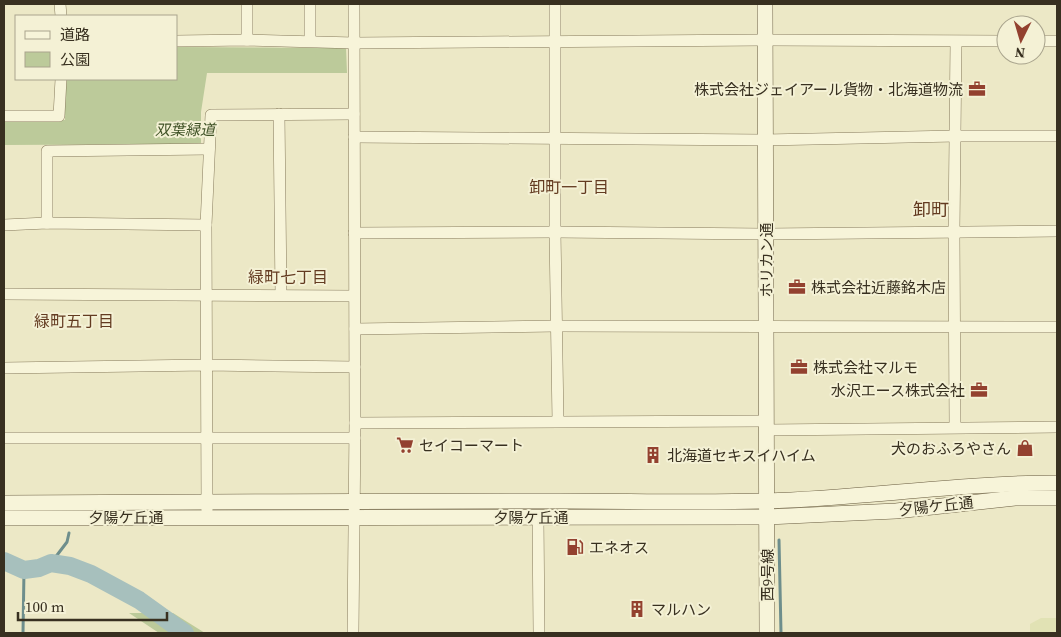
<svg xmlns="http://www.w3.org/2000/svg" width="1061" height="637" font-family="'Source Serif 4','Noto Sans JP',serif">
<rect width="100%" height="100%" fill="#ece8c6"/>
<polygon fill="#e1e2b4" points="1041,618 1057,618 1057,633 1030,633 1030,624"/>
<g fill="#bcca9a">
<polygon points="176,47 346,48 347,73 207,73 201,112 201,144 4,145 4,121 65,120 65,79 176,79"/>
<polygon points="129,613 173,613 205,633 159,633"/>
</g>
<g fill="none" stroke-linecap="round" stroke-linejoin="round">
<g stroke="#6e8e8c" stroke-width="3">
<polyline points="779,540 781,633"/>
<polyline points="51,563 67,542 69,533"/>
<polyline points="23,633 24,570"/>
</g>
<polyline stroke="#a7c0bd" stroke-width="18" points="4,561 24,570 39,568 51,563 70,566 91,574 139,600 185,633"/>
<g stroke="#877b5d" stroke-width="12">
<g id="street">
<polyline points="60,4 61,16"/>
<polyline points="555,4 555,232 558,421"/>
<polyline points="247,40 247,4"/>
<polyline points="176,41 247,40 354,43 765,40 1006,41"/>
<polyline points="310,41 310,4"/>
<polyline points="1036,41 1057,41"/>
<polyline points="279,114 281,295"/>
<polyline points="4,116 59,116 61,79"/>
<polyline points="354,137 765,140 956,136 1057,136"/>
<polyline points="47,223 47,151 209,149"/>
<polyline points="4,225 47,223 206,225"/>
<polyline points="354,233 555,232 766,234 1057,231"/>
<polyline points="4,294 354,296"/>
<polyline points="355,329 556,326 1057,327"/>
<polyline points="4,368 207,365 355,367"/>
<polyline points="355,423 767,421"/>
<polyline points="955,427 954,231 956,42"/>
<polyline points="767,430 1057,427"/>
<polyline points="4,438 355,438"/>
<polyline points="207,510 206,225 211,115 354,114"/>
<polyline points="538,517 539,633"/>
<polyline points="353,633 355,423 354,4"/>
</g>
</g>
<g stroke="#695c40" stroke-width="16">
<g id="secondary">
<polyline points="765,4 767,633"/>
<path d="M4 503C189 501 375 502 560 501 629 501 698 503 767 501 864 498 960 483 1057 483"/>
<polyline points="4,518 767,517 896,511 1015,498 1057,498"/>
</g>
</g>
<use href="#street" stroke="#f7f4d9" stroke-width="11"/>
<use href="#secondary" stroke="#f7f4d9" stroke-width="15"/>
</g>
<defs>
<g id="office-bare" transform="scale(1.35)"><path d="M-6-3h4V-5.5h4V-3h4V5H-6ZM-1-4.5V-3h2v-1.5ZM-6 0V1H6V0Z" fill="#93412f" stroke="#f4f1d5" stroke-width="2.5" paint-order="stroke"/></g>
<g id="supermarket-bare" transform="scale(1.35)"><path d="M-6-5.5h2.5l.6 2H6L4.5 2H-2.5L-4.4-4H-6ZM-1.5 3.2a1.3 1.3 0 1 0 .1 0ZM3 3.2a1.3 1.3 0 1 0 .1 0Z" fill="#93412f" stroke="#f4f1d5" stroke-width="2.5" paint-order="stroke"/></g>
<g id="shop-bare" transform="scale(1.35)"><path d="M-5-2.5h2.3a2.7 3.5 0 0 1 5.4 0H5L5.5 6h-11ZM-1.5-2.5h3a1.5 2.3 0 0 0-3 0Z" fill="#93412f" stroke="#f4f1d5" stroke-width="2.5" paint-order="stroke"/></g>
<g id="building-bare" transform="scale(1.35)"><path d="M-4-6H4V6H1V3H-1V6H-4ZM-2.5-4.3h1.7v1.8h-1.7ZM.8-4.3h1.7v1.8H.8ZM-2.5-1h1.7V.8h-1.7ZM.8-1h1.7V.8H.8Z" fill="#93412f" stroke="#f4f1d5" stroke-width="2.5" paint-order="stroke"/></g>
<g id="fuel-bare" transform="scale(1.35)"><path d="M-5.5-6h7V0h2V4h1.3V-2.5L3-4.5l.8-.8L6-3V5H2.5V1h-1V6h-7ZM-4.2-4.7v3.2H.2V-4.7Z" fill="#93412f" stroke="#f4f1d5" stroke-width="2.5" paint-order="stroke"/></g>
</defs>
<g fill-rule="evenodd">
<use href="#office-bare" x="977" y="89"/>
<use href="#office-bare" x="797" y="287"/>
<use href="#office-bare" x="799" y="367"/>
<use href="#office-bare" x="979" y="390"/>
<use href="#supermarket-bare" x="405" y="445"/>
<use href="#shop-bare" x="1025" y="448"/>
<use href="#building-bare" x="653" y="455"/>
<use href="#fuel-bare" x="575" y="547"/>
<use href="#building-bare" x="637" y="609"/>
</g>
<g text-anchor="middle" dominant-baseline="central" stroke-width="4" stroke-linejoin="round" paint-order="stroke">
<g font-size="15" fill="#383020" stroke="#f4f1d5" text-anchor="start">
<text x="963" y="89" text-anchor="end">株式会社ジェイアール貨物・北海道物流</text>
<text x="811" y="287">株式会社近藤銘木店</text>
<text x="813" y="367">株式会社マルモ</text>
<text x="965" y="390" text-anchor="end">水沢エース株式会社</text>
<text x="419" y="445">セイコーマート</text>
<text x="1011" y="448" text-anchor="end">犬のおふろやさん</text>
<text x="667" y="455">北海道セキスイハイム</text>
<text x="589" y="547">エネオス</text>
<text x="651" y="609">マルハン</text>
</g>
<g font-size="15" font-style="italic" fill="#405327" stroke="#f4f1d5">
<text x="185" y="129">双葉緑道</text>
</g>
<g font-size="15" fill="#383020" stroke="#f4f1d5">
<text transform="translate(766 260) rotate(-90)">ホリカン通</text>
<text transform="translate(936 506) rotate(-6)">夕陽ケ丘通</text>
<text x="126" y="517">夕陽ケ丘通</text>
<text x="531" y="517">夕陽ケ丘通</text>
<text transform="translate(767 575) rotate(-90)">西9号線</text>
</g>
<g font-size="16" fill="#633b21" stroke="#f4f1d5">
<text x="569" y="187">卸町一丁目</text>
<text x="288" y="277">緑町七丁目</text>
<text x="74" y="321">緑町五丁目</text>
</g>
<g font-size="18" fill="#633b21" stroke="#f4f1d5">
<text x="931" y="209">卸町</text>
</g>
</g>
<rect width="1061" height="637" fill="none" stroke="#383020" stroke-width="10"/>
<rect x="15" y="15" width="162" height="65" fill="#f4f1d5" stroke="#a9a48d"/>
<rect x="25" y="31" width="25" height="8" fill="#f7f4d9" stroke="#a9a48d"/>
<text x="60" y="40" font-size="15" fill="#383020">道路</text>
<rect x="25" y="52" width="25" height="15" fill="#bcca9a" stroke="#a9a48d"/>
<text x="60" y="65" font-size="15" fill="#383020">公園</text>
<g transform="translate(1021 40) rotate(185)"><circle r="24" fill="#f4f1d5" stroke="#a9a48d"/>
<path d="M0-4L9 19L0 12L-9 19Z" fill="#93412f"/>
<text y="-8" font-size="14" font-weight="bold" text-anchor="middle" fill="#383020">N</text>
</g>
<path d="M18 612v8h149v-8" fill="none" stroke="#383020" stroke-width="2.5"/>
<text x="25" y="612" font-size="15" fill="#383020" stroke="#f4f1d5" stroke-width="4" paint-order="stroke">100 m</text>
</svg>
